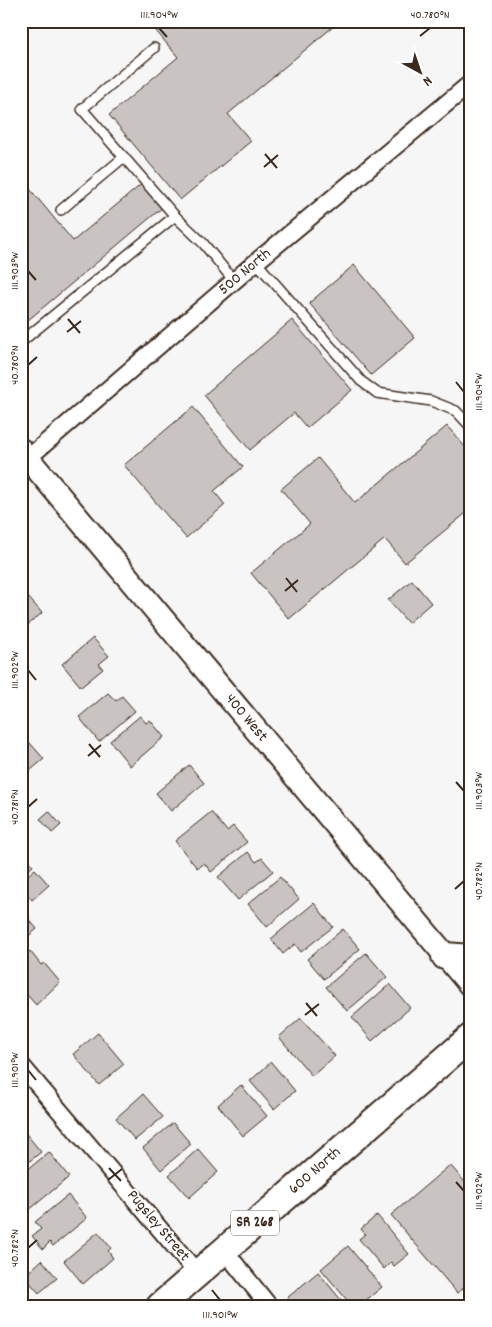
<svg xmlns="http://www.w3.org/2000/svg" width="492" height="1327" font-family="Dekko,sans-serif">
<rect width="100%" height="100%" fill="#f7f6f6"/>
<filter id="ink" filterUnits="userSpaceOnUse"><feTurbulence type="fractalNoise" baseFrequency=".02" numOctaves="2"/><feDisplacementMap in="SourceGraphic" scale="10" xChannelSelector="R" yChannelSelector="G"/><feConvolveMatrix kernelMatrix="1 2 1 2 8 2 1 2 1" color-interpolation-filters="sRGB"/></filter>
<g filter="url(#ink)">
<g fill="#c9c3c1" stroke="#3b2a1e">
<polygon points="167,21 340,21 228,114 251,141 180,200 109,115 178,57 156,31"/>
<polygon points="25,183 73,241 143,183 163,207 21,326 21,186"/>
<polygon points="354,265 415,338 371,375 309,303"/>
<polygon points="292,320 352,390 307,428 294,413 250,450 204,395"/>
<polygon points="193,407 243,467 214,491 225,505 186,538 124,465"/>
<polygon points="447,426 471,454 471,509 405,563 385,539 289,619 251,573 310,524 281,489 318,458 355,503"/>
<polygon points="412,580 431,603 408,623 388,600"/>
<polygon points="21,589 42,613 21,631"/>
<polygon points="93,638 109,656 99,664 103,669 81,687 62,664"/>
<polygon points="108,693 116,701 122,696 135,711 99,742 79,717"/>
<polygon points="140,716 146,723 150,720 164,737 130,766 110,741"/>
<polygon points="30,743 44,759 26,774 21,769 21,751"/>
<polygon points="189,765 204,783 171,811 156,793"/>
<polygon points="49,811 61,825 52,833 40,819"/>
<polygon points="211,812 227,831 233,826 247,842 211,872 204,863 197,868 175,841"/>
<polygon points="21,852 33,866 21,876"/>
<polygon points="248,852 256,862 262,858 273,871 238,900 218,877"/>
<polygon points="35,869 49,885 32,900 21,887 21,881"/>
<polygon points="280,877 299,899 267,927 248,904"/>
<polygon points="314,903 333,927 301,952 295,944 283,954 271,939"/>
<polygon points="21,910 37,929 21,942"/>
<polygon points="343,929 360,949 324,979 307,959"/>
<polygon points="30,951 41,965 44,963 60,982 36,1005 21,988 21,958"/>
<polygon points="366,953 387,977 347,1011 326,987"/>
<polygon points="390,984 410,1008 372,1041 352,1017"/>
<polygon points="301,1018 335,1056 312,1076 279,1037"/>
<polygon points="98,1033 124,1064 99,1085 73,1054"/>
<polygon points="271,1062 295,1091 274,1109 250,1081"/>
<polygon points="241,1085 267,1116 243,1136 218,1105"/>
<polygon points="143,1094 163,1117 135,1140 116,1118"/>
<polygon points="173,1123 191,1144 161,1170 143,1148"/>
<polygon points="23,1130 41,1152 21,1168 21,1132"/>
<polygon points="198,1149 218,1172 189,1198 169,1175"/>
<polygon points="49,1152 69,1177 28,1211 21,1202 21,1175"/>
<polygon points="450,1165 471,1189 471,1282 457,1293 391,1215"/>
<polygon points="68,1195 87,1218 53,1246 50,1242 43,1249 32,1236 41,1229 35,1222"/>
<polygon points="377,1215 409,1254 394,1266 391,1262 384,1269 359,1239 365,1234 361,1229"/>
<polygon points="98,1232 111,1248 108,1251 113,1258 83,1284 64,1261"/>
<polygon points="21,1233 28,1241 21,1247"/>
<polygon points="348,1246 382,1287 359,1306 352,1306 321,1269"/>
<polygon points="42,1260 57,1278 39,1293 24,1276"/>
<polygon points="318,1272 346,1306 293,1306 287,1298"/>
<polygon points="457,1300 461,1306 450,1306"/>
</g>
<g fill="none" stroke-linecap="round" stroke-linejoin="round">
<g stroke="#3b2a1e" stroke-width="12">
<g id="lane">
<polyline points="154,48 82,109 175,216"/>
<polyline points="61,210 124,157"/>
<polyline points="256,262 361,381 377,393 431,401 456,411 471,427"/>
<polyline points="21,342 175,216 203,243 234,281"/>
</g>
</g>
<g stroke="#3b2a1e" stroke-width="20">
<g id="street">
<polyline points="21,464 256,262 471,83"/>
<polyline points="21,1065 197,1273"/>
<polyline points="224,1250 269,1306"/>
</g>
</g>
<g stroke="#3b2a1e" stroke-width="26">
<polyline id="secondary" points="21,450 471,986"/>
</g>
<g stroke="#3b2a1e" stroke-width="30">
<g id="primary">
<polyline points="445,956 471,958"/>
<polyline points="160,1306 471,1037"/>
</g>
</g>
<use href="#lane" stroke="#fff" stroke-width="9"/>
<use href="#street" stroke="#fff" stroke-width="16"/>
<use href="#secondary" stroke="#fff" stroke-width="22"/>
<use href="#primary" stroke="#fff" stroke-width="26"/>
</g>
</g>
<path fill="none" stroke="#3b2a1e" stroke-width="2" d="M159 28 167 37M420 36 430 28M265 154 277 168M264 167 278 155M28 271 36 280M68 319 80 333M67 332 81 321M28 365 37 357M456 382 464 392M286 578 297 592M285 591 298 580M28 670 36 680M89 744 100 757M88 756 101 745M456 782 464 791M28 807 37 799M455 889 464 881M306 1003 317 1016M305 1015 319 1004M28 1070 36 1080M109 1168 121 1181M108 1180 122 1169M456 1182 464 1191M28 1248 37 1240M212 1290 220 1300"/>
<g text-anchor="middle" dominant-baseline="central" stroke-width="4" stroke-linejoin="round" paint-order="stroke">
<rect fill="#fff" stroke="#766a62" stroke-width="1" x="231" y="1210.5" width="48" height="25" rx="4"/>
<g font-size="15" font-weight="bold" fill="#3b2a1e">
<text x="255" y="1223">SR 268</text>
</g>
<g font-size="16" fill="#3b2a1e" stroke="#fff">
<text transform="translate(245 272) rotate(-40)">500 North</text>
<text transform="translate(246 718) rotate(50)">400 West</text>
<text transform="translate(315 1171) rotate(-41)">600 North</text>
<text transform="translate(158 1226) rotate(50)">Pugsley Street</text>
</g>
</g>
<rect width="492" height="1327" fill="none" stroke="#fff" stroke-width="55"/>
<g transform="translate(420 72) rotate(140)" stroke="#ffffff" stroke-width="4" paint-order="stroke">
<path d="M0-4L9 19L0 12L-9 19Z" fill="#3b2a1e"/>
<text y="-8" font-size="14" font-weight="bold" text-anchor="middle" fill="#3b2a1e">N</text>
</g>
<rect x="28" y="28" width="436" height="1272" fill="none" stroke="#3b2a1e" stroke-width="2"/>
<g font-size="12" text-anchor="middle" fill="#3b2a1e">
<text x="159" y="18">111.904°W</text>
<text x="430" y="18">40.780°N</text>
<text transform="translate(14 271) rotate(-90)" y="4">111.903°W</text>
<text transform="translate(14 365) rotate(-90)" y="4">40.780°N</text>
<text transform="translate(478 392) rotate(-90)" y="4">111.904°W</text>
<text transform="translate(14 670) rotate(-90)" y="4">111.902°W</text>
<text transform="translate(478 791) rotate(-90)" y="4">111.903°W</text>
<text transform="translate(14 807) rotate(-90)" y="4">40.781°N</text>
<text transform="translate(478 881) rotate(-90)" y="4">40.782°N</text>
<text transform="translate(14 1070) rotate(-90)" y="4">111.901°W</text>
<text transform="translate(478 1191) rotate(-90)" y="4">111.902°W</text>
<text transform="translate(14 1248) rotate(-90)" y="4">40.782°N</text>
<text x="220" y="1318">111.901°W</text>
</g>
</svg>
